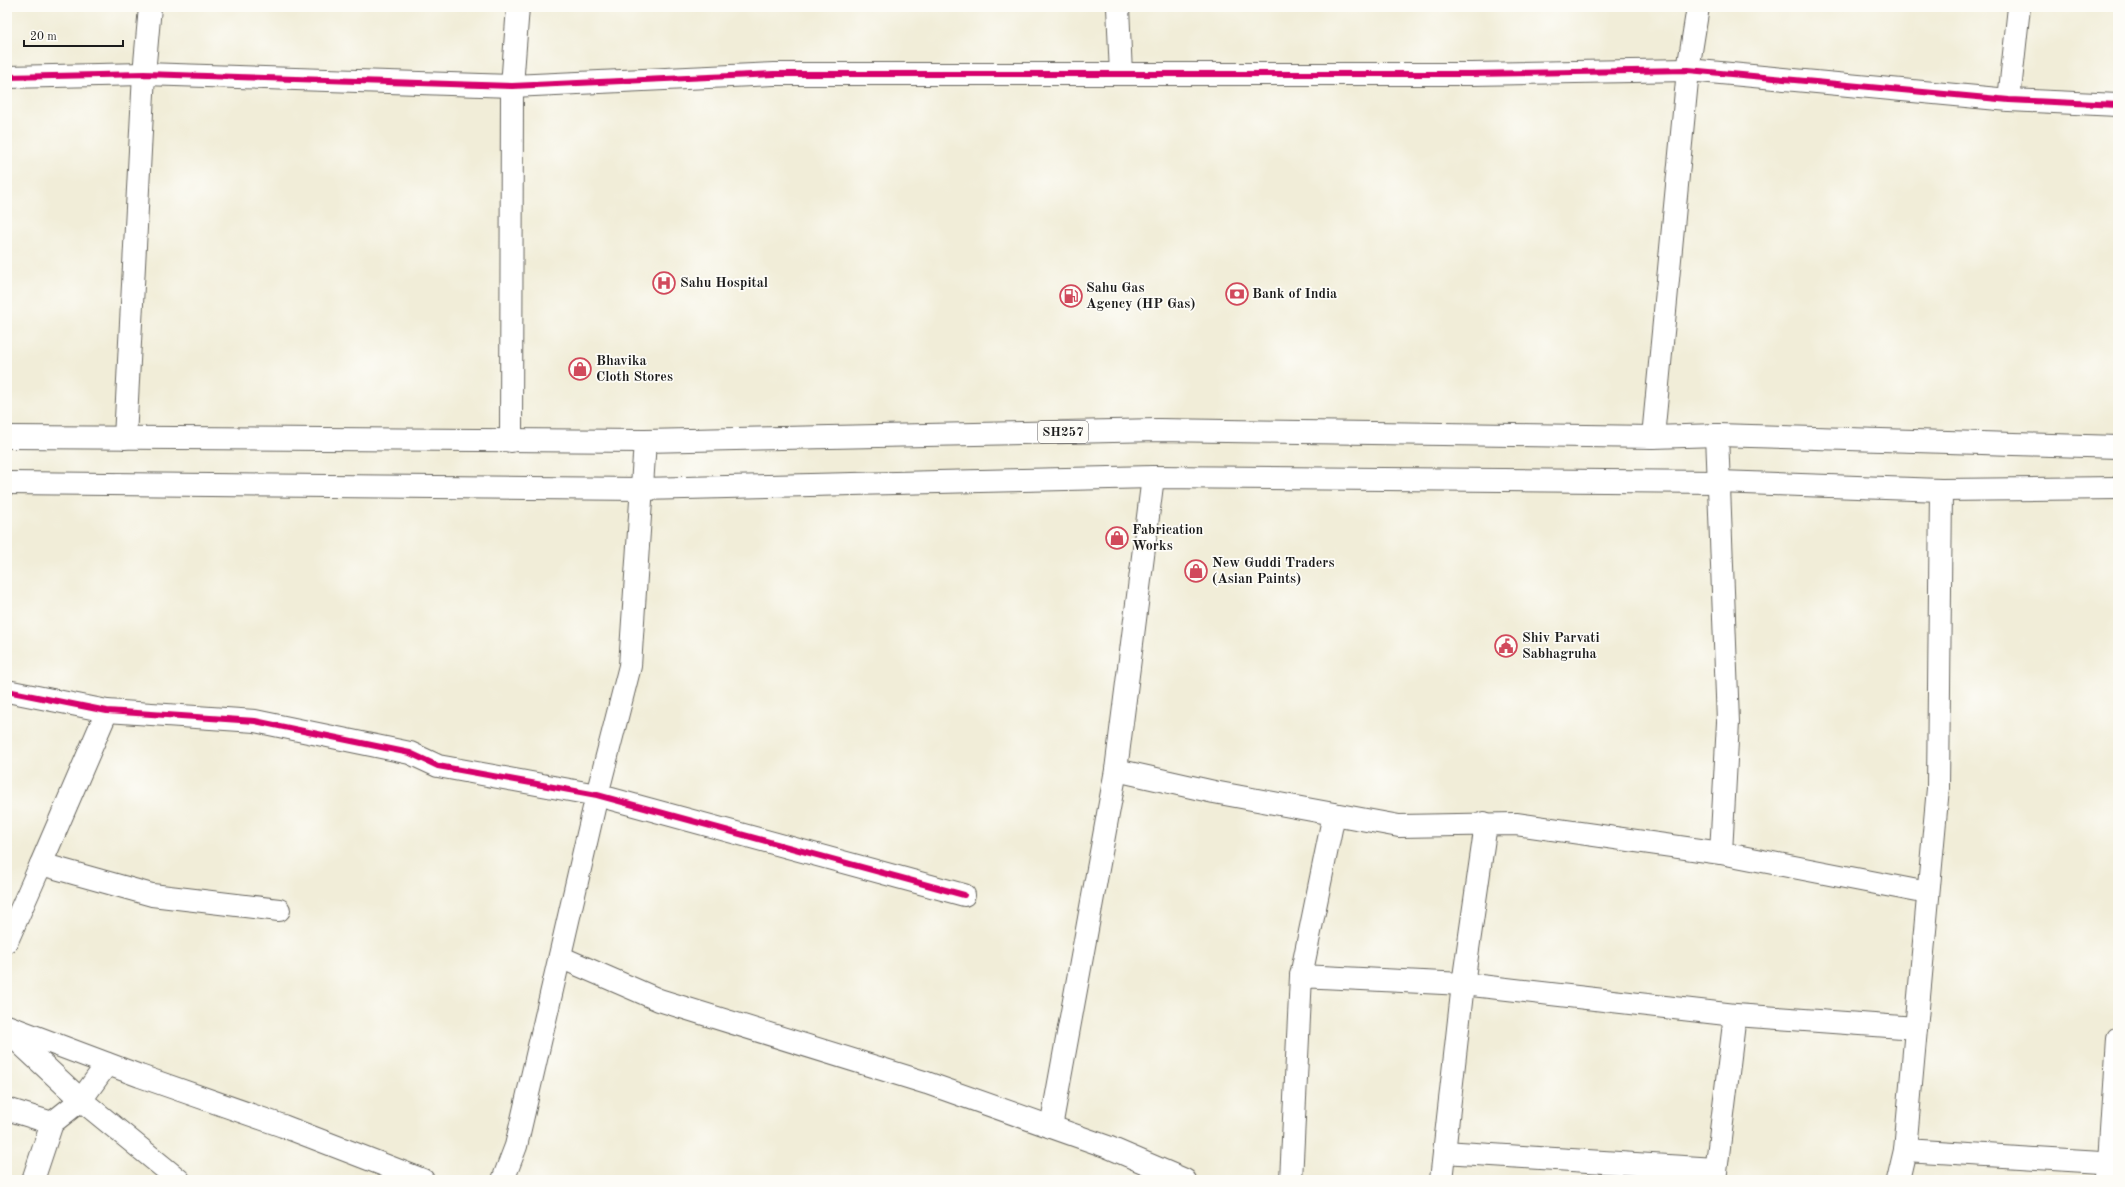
<svg xmlns="http://www.w3.org/2000/svg" width="2125" height="1187" font-family="'Old Standard TT',serif">
<rect width="100%" height="100%" fill="#fdfcf7"/>
<filter id="ink" filterUnits="userSpaceOnUse"><feTurbulence type="fractalNoise" baseFrequency=".025" numOctaves="2"/><feDisplacementMap in="SourceGraphic" scale="8" xChannelSelector="R" yChannelSelector="G"/><feConvolveMatrix kernelMatrix="1 2 1 2 8 2 1 2 1" color-interpolation-filters="sRGB"/></filter>
<filter id="wash" filterUnits="userSpaceOnUse"><feTurbulence type="fractalNoise" baseFrequency=".012" numOctaves="4" result="noise"/><feDisplacementMap in="SourceGraphic" scale="16" xChannelSelector="R" yChannelSelector="G"/><feGaussianBlur stdDeviation="0.9" result="paint"/><feColorMatrix in="noise" values="0 0 0 0 0 0 0 0 0 0 0 0 0 0 0 0 0 1.4 0 .05"/><feComposite in="paint" operator="in"/></filter>
<g filter="url(#wash)">
<rect width="100%" height="100%" fill="#f1edd8"/>
</g>
<g filter="url(#ink)">
<g fill="none" stroke-linecap="round" stroke-linejoin="round">
<g stroke="#67655e" stroke-width="24">
<g id="street">
<polyline points="1118,7 1121,74"/>
<polyline points="7,77 144,74 512,86 774,74 1471,74 1688,70 2009,100 2118,105"/>
<polyline points="2009,100 2019,7"/>
<polyline points="1717,435 1728,722 1721,853 1928,893"/>
<polyline points="1653,437 1688,70 1698,7"/>
<polyline points="125,438 144,74 150,7"/>
<polyline points="511,441 512,86 518,7"/>
<polyline points="1941,490 1938,788 1905,1150 2118,1163"/>
<polyline points="7,691 107,711 255,721 410,753 438,766 597,795 964,895"/>
<polyline points="1116,770 1214,792 1399,826 1516,824 1721,853"/>
<polyline points="41,864 107,711"/>
<polyline points="7,941 41,864 152,895 279,910"/>
<polyline points="560,957 659,1000 927,1083 1108,1147 1185,1180"/>
<polyline points="1301,976 1334,814"/>
<polyline points="1735,1015 1916,1028"/>
<polyline points="7,1026 140,1076 283,1126 423,1180"/>
<polyline points="7,1031 81,1100 52,1123 7,1109"/>
<polyline points="107,1064 81,1100 179,1180"/>
<polyline points="1051,1127 1116,770 1153,477"/>
<polyline points="1444,1152 1716,1169"/>
<polyline points="33,1180 52,1123"/>
<polyline points="503,1180 516,1146 597,795 630,666 645,441"/>
<polyline points="1291,1180 1301,976 1463,984 1486,824 1484,823"/>
<polyline points="1441,1180 1463,984 1735,1015 1715,1180"/>
<polyline points="1898,1180 1905,1150"/>
<polyline points="2106,1180 2110,1162 2118,1038"/>
</g>
</g>
<g stroke="#67655e" stroke-width="24">
<g id="primary">
<polyline points="7,437 645,441 1158,430 1653,437 1717,435 2118,447"/>
<polyline points="7,483 642,489 1153,477 1719,482 1941,490 2118,488"/>
</g>
</g>
<use href="#street" stroke="#fff" stroke-width="22"/>
<use href="#primary" stroke="#fff" stroke-width="22"/>
<g stroke="#fdfcf7" stroke-width="8">
<g id="cycleway">
<polyline points="7,77 144,74 512,86 774,74 1471,74 1688,70 2009,100 2118,105"/>
<polyline points="7,691 107,711 255,721 410,753 438,766 597,795 964,895"/>
</g>
</g>
<use href="#cycleway" stroke="#d6006c" stroke-width="6"/>
</g>
</g>
<defs>
<g id="hospital-ring" transform="scale(1.15)"><circle r="9.5" fill="#fdfcf7" stroke="#d1495b" stroke-width="1.5"/><path d="M-5-5h3v3.5h4V-5h3V5h-3V1.5h-4V5h-3Z" fill="#d1495b"/></g>
<g id="bank-ring" transform="scale(1.15)"><circle r="9.5" fill="#fdfcf7" stroke="#d1495b" stroke-width="1.5"/><path d="M-6-4H6V4H-6ZM0-2.3a2.3 2.3 0 1 0 0 4.6a2.3 2.3 0 1 0 0-4.6Z" fill="#d1495b"/></g>
<g id="fuel-ring" transform="scale(1.15)"><circle r="9.5" fill="#fdfcf7" stroke="#d1495b" stroke-width="1.5"/><path d="M-5.5-6h7V0h2V4h1.3V-2.5L3-4.5l.8-.8L6-3V5H2.5V1h-1V6h-7ZM-4.2-4.7v3.2H.2V-4.7Z" fill="#d1495b"/></g>
<g id="shop-ring" transform="scale(1.15)"><circle r="9.5" fill="#fdfcf7" stroke="#d1495b" stroke-width="1.5"/><path d="M-5-2.5h2.3a2.7 3.5 0 0 1 5.4 0H5L5.5 6h-11ZM-1.5-2.5h3a1.5 2.3 0 0 0-3 0Z" fill="#d1495b"/></g>
<g id="civic-ring" transform="scale(1.15)"><circle r="9.5" fill="#fdfcf7" stroke="#d1495b" stroke-width="1.5"/><path d="M-.6-6.5H3V-4.5H.6V-3L4-1V1h2V6H-6V1h2V-1L-.6-3ZM-1.2 2.5V6h2.4V2.5Z" fill="#d1495b"/></g>
</defs>
<g fill-rule="evenodd">
<use href="#hospital-ring" x="664" y="283"/>
<use href="#bank-ring" x="1237" y="294"/>
<use href="#fuel-ring" x="1071" y="296"/>
<use href="#shop-ring" x="580" y="369"/>
<use href="#shop-ring" x="1117" y="538"/>
<use href="#shop-ring" x="1196" y="571"/>
<use href="#civic-ring" x="1506" y="646"/>
</g>
<g text-anchor="middle" dominant-baseline="central" stroke-width="3.5" stroke-linejoin="round" paint-order="stroke">
<rect fill="#fdfcf7" stroke="#605f5e" stroke-width="1" x="1038" y="421" width="50" height="22" rx="3"/>
<g font-size="13" font-weight="bold" fill="#1c1c1c">
<text x="1063" y="432">SH257</text>
</g>
<g font-size="14" font-weight="bold" fill="#1c1c1c" stroke="#fdfcf7" text-anchor="start">
<text x="680" y="283">Sahu Hospital</text>
<text x="1086" y="288">Sahu Gas<tspan x="1086" dy="16">Agency (HP Gas)</tspan></text>
<text x="1252" y="294">Bank of India</text>
<text x="596" y="361">Bhavika<tspan x="596" dy="16">Cloth Stores</tspan></text>
<text x="1132" y="530">Fabrication<tspan x="1132" dy="16">Works</tspan></text>
<text x="1212" y="563">New Guddi Traders<tspan x="1212" dy="16">(Asian Paints)</tspan></text>
<text x="1522" y="638">Shiv Parvati<tspan x="1522" dy="16">Sabhagruha</tspan></text>
</g>
</g>
<rect width="2125" height="1187" fill="none" stroke="#fdfcf7" stroke-width="24"/>
<path d="M24 40v6h99v-6" fill="none" stroke="#1c1c1c" stroke-width="2"/>
<text x="30" y="40" font-size="12" fill="#1c1c1c" stroke="#fdfcf7" stroke-width="3" paint-order="stroke">20 m</text>
</svg>
